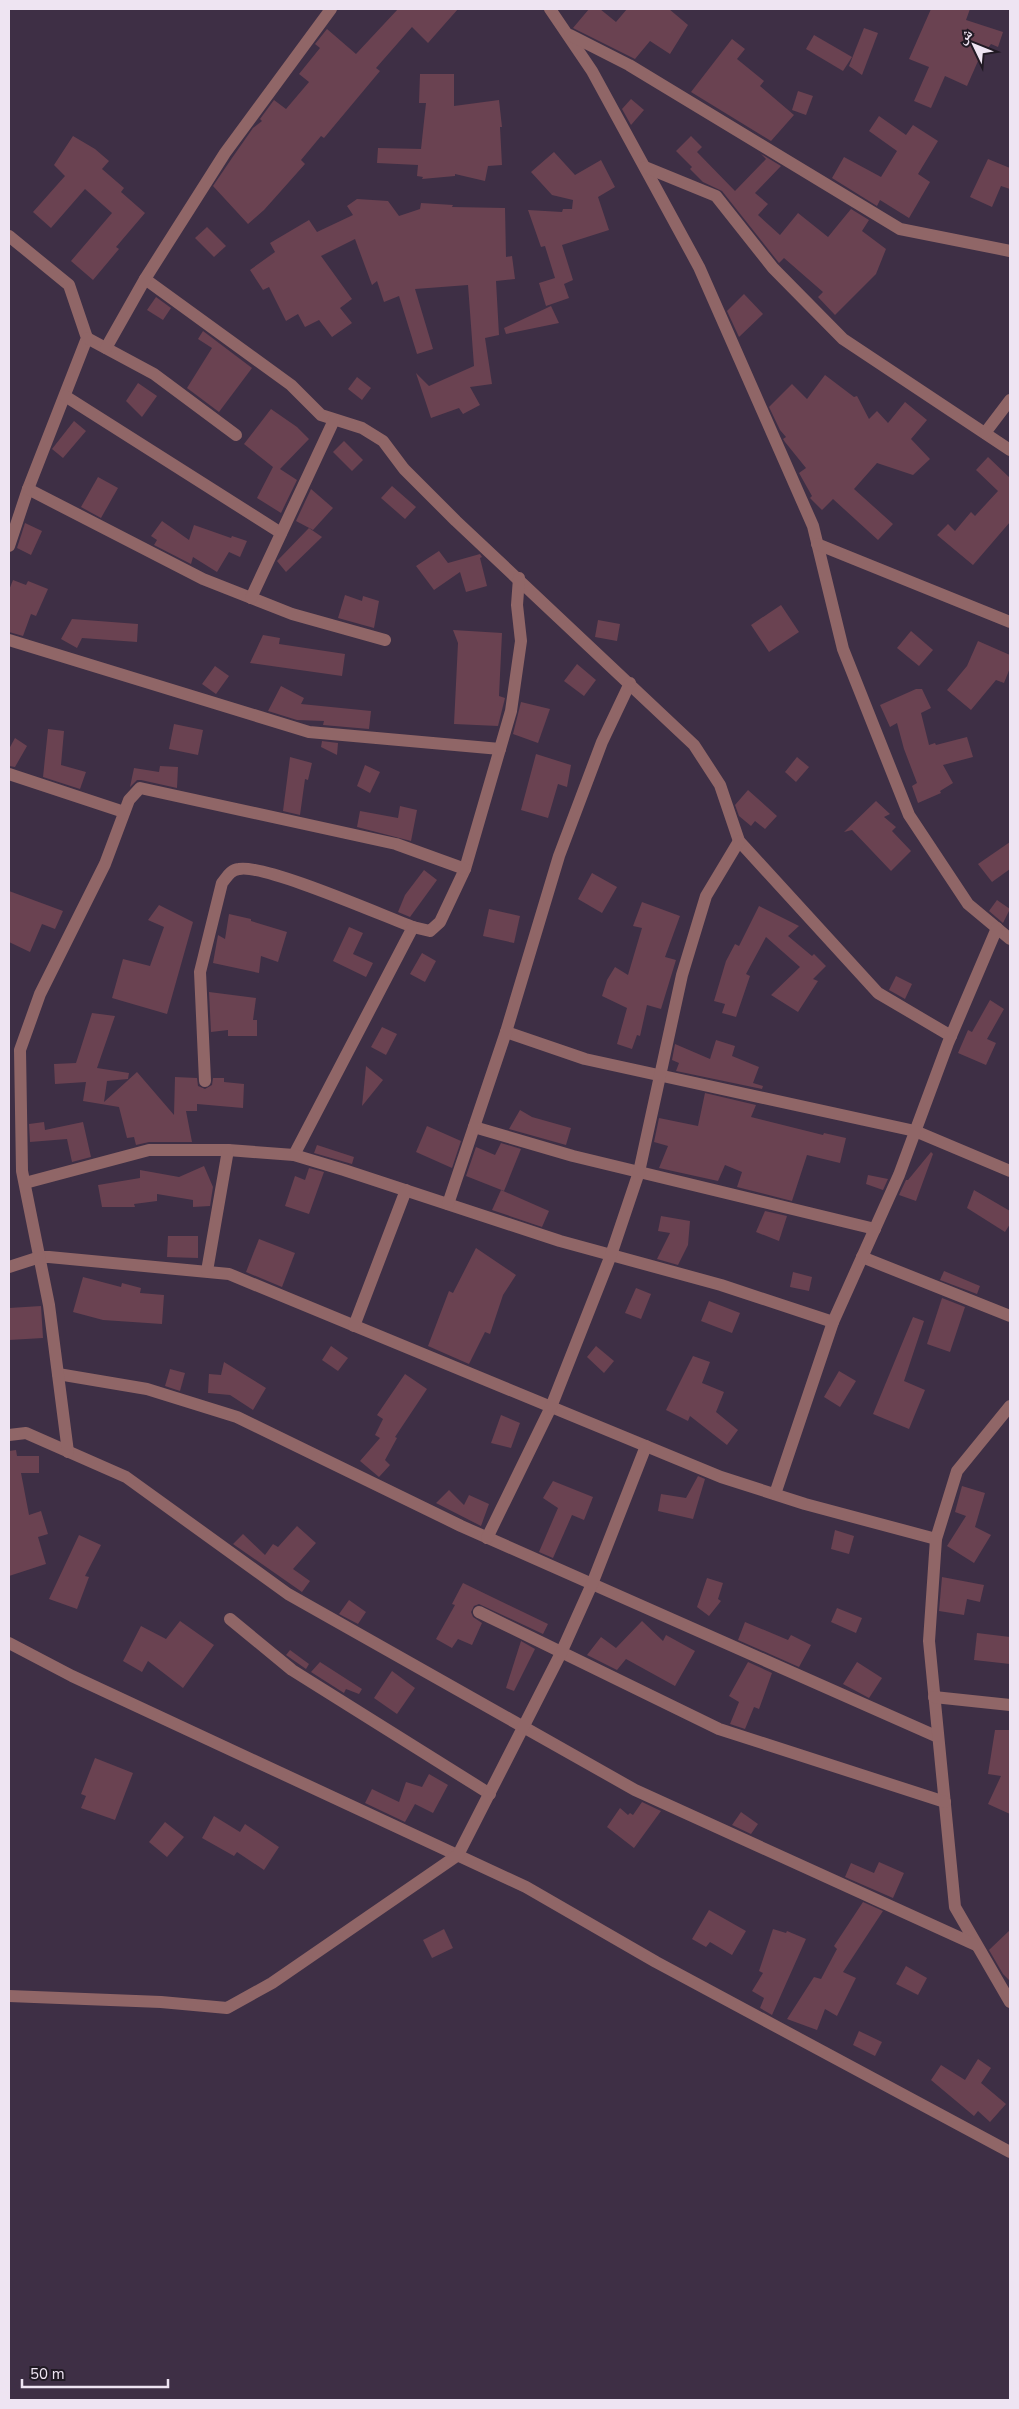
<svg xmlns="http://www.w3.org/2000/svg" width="1019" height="2409" font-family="'Nunito Sans','Noto Naskh Arabic',sans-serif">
<rect width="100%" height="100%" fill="#3e2f45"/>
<g fill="#6a4251">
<polygon points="398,9 458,9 428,43 412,27 376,68 380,71 324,138 321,136 301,160 305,164 264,210 248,224 213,186 232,158 253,128 262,121 260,119 274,100 286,109 309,82 299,74 320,48 315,44 327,29 356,54"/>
<polygon points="589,9 600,9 616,22 627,9 669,9 688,25 670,54 650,41 635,59 573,28"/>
<polygon points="931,9 970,9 966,20 1003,32 998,47 991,44 978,61 967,86 945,76 931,108 914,101 929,67 909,59"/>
<polygon points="864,28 878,33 862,75 849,66"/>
<polygon points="814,35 852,57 843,71 806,49"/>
<polygon points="732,39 745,49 737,59 764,81 760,86 794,115 771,141 691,92"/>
<polygon points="420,74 454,74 454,106 499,100 502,127 500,127 502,165 488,166 485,181 455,174 455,176 422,179 423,177 417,176 418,165 377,163 378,148 421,149 426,103 419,103"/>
<polygon points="798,91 813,96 806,115 792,110"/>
<polygon points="631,99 644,110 631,125 622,109"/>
<polygon points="879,116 906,135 913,125 938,141 918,174 930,182 909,218 880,200 877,206 832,178 844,157 881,177 897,151 869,131"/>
<polygon points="73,136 95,149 109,161 102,169 124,188 121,192 145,213 116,247 119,249 93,280 71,261 112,213 85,189 51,228 33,212 65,176 54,165"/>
<polygon points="691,136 702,147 697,152 735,191 766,159 761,154 781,166 755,193 768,204 758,215 780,235 798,213 828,237 851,209 869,220 862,231 886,249 876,274 835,315 818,297 823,292 784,258 779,263 722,191 703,182 690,169 692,167 676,151"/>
<polygon points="554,152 575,175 601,160 615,187 598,197 609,230 562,245 573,280 564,284 569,298 546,306 539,283 555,278 545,246 541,247 528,210 562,212 563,209 572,209 573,200 552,195 531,172"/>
<polygon points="988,159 1010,168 1010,189 1001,186 992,207 970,197"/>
<polygon points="357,199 388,201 399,216 420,209 421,203 453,205 452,207 505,208 506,257 512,256 515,279 496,281 499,335 485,338 492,384 470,387 480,405 463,414 459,408 431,418 416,373 429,386 474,366 468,285 415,289 433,349 417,354 399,296 384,302 377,281 372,285 355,239 321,256 352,299 340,308 352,323 332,337 319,320 305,327 298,314 286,321 269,287 263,290 250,270 275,252 270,243 309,220 317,232 353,215 347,206"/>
<polygon points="207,227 226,246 214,257 195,238"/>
<polygon points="744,294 763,314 739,337 727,311"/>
<polygon points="156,297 171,308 163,320 147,310"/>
<polygon points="551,306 559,323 506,334 504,328"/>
<polygon points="203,331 252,368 219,412 187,388 212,348 198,339"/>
<polygon points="825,375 854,397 857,396 869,419 877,411 888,423 905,402 927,420 911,439 930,459 913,475 877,463 854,489 893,524 878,540 833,499 822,510 810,498 812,496 799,473 806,468 785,442 783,439 786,437 780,430 769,407 792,384 807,399"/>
<polygon points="357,377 371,388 362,400 348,389"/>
<polygon points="138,383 157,396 142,417 126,401"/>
<polygon points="271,409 297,427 309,439 280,469 297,480 281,513 257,498 273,467 244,444"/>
<polygon points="74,421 86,431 63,458 52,449"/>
<polygon points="344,441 363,460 352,471 333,452"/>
<polygon points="988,457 1010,478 1010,522 973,565 937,535 948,524 955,531 971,512 975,516 998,491 976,470"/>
<polygon points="98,477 118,488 101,518 81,507"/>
<polygon points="392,486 416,507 405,519 381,498"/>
<polygon points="311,489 333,508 313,530 296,521"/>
<polygon points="162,521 189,540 194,525 231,538 232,536 247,541 240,557 229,552 217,572 193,557 191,564 154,545 157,540 151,536"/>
<polygon points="25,523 42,531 31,555 17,548"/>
<polygon points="309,528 322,537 286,572 277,561"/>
<polygon points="439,551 448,563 480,554 482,557 480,558 487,586 466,592 460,572 434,590 416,566"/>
<polygon points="13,580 26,585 28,581 48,589 36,616 31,614 23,636 9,632 9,590"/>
<polygon points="345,595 362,601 363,596 379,601 374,628 338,618"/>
<polygon points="781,605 799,632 769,652 751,625"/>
<polygon points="72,619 138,624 137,642 82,638 77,648 61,639"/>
<polygon points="598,620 620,624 617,641 595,637"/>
<polygon points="453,630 502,633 499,696 505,698 498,726 454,724 458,643"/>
<polygon points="911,631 933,650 919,666 897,648"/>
<polygon points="263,635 280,638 279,644 345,654 342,676 250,663"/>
<polygon points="978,641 1010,655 1010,668 1004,683 996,680 971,710 947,690 967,666"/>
<polygon points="577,664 596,680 584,696 564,681"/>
<polygon points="215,666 229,676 216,694 202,684"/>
<polygon points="281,686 304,698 301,704 371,711 369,729 323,725 324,721 297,720 268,711"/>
<polygon points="916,689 922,689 931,708 921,713 929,745 935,743 936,745 967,737 973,757 943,765 953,783 940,791 941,793 918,803 912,786 917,783 904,749 897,723 890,727 880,705"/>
<polygon points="521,702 550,709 538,743 513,734"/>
<polygon points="174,724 203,730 198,755 169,749"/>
<polygon points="48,729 64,731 61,765 86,772 80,789 43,777"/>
<polygon points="15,738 27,746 15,767 9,766 9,749"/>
<polygon points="322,741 338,743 337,755 321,747"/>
<polygon points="536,754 571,765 567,787 558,784 548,818 521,810"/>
<polygon points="290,757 312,763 308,780 305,779 300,815 283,811"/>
<polygon points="797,757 809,767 796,782 785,772"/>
<polygon points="365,765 380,772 370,793 357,786"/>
<polygon points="160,766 178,767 177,788 141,780 137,780 130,787 134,768 159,772"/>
<polygon points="748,790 777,816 765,829 755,821 751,826 739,816 735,805"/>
<polygon points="876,801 890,814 884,817 896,827 892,831 911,851 891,871 852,830 844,832"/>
<polygon points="400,806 417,810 411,841 357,827 360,811 398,818"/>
<polygon points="1010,842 1010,869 992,882 978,864"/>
<polygon points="424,870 437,880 410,917 398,912 405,895"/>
<polygon points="592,873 617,887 602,913 578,899"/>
<polygon points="9,891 63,911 55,929 42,924 30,952 9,942"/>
<polygon points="997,900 1010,909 1003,923 989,911"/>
<polygon points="642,902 680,916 665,957 676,960 661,1009 647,1005 640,1036 637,1035 632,1049 617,1044 627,1008 602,996 607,980 615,967 628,975 642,928 633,926"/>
<polygon points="159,905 193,922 167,1014 112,998 123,959 150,966 164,927 148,920"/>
<polygon points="759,906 799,926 788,936 812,956 814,954 826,966 813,979 818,981 798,1012 771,995 800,967 766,937 746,974 750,976 736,1017 722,1013 725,1004 714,1001 726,961 735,944 739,946"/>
<polygon points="489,909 520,916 514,943 483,936"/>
<polygon points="229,914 251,919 251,921 287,932 278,962 261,956 259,973 213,963 218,935 225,939"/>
<polygon points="349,927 363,933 353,954 373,963 366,977 333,961"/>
<polygon points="422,953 436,961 425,982 410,974"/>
<polygon points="896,976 912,984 905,999 889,990"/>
<polygon points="209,992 256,998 253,1020 257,1020 257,1036 228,1036 228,1030 211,1032"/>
<polygon points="990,1000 1004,1009 987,1039 996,1043 986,1065 958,1053 968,1030 972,1032"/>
<polygon points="92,1013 115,1016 97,1068 129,1073 128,1079 107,1081 104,1102 137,1072 174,1115 175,1077 197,1078 198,1086 205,1089 212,1085 213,1078 224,1078 224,1082 244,1084 243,1108 197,1104 197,1111 186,1111 192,1142 149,1142 136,1145 134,1137 127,1138 119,1107 83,1101 86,1082 55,1084 54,1064 76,1063"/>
<polygon points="382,1027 397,1034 386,1055 371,1047"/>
<polygon points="716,1040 735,1046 732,1056 759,1067 753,1083 763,1086 762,1089 676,1071 679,1063 672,1060 675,1044 710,1059"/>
<polygon points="366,1066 383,1080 362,1106"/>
<polygon points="705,1093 756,1105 751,1117 823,1135 824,1133 846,1138 840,1163 807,1155 792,1201 737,1187 742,1172 725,1165 718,1181 659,1168 668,1146 654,1142 659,1118 698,1126"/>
<polygon points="520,1110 532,1117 571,1128 566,1145 509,1129"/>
<polygon points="44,1122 45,1130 83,1122 91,1157 72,1162 67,1139 30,1142 29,1124"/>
<polygon points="427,1126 461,1141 452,1168 416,1152"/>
<polygon points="501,1143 521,1149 504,1191 466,1176 476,1147 495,1155"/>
<polygon points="317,1145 354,1157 352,1164 314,1153"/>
<polygon points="931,1152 933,1154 916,1201 899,1195 906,1180 908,1180"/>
<polygon points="204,1166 213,1187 210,1206 193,1207 193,1200 157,1194 157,1201 134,1204 135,1207 102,1207 98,1185 140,1178 140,1170 179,1177"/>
<polygon points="309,1168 324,1172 309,1214 285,1206 295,1176 305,1180"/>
<polygon points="868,1175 888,1179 883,1190 866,1184"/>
<polygon points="501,1190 549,1211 542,1227 492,1210"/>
<polygon points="974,1190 1010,1211 1010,1224 1005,1232 967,1208"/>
<polygon points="765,1211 787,1216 779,1241 756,1232"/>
<polygon points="661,1216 690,1221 688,1245 678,1265 657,1259 670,1233 658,1231"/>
<polygon points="168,1236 198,1236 198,1258 167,1257"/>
<polygon points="259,1239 295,1253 282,1287 246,1272"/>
<polygon points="476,1248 516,1275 503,1295 490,1334 485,1332 469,1364 428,1346 449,1291 453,1293"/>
<polygon points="944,1271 980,1286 977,1294 940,1280"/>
<polygon points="793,1272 812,1277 809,1291 790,1287"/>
<polygon points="83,1277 121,1287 122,1283 141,1288 140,1293 164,1295 162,1324 103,1320 73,1312"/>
<polygon points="636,1288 651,1294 641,1319 625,1313"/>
<polygon points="942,1298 965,1307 950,1352 927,1344"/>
<polygon points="709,1301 740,1313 732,1333 701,1321"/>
<polygon points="41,1306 43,1338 9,1340 9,1308"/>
<polygon points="913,1317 924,1321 904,1381 925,1390 909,1429 873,1414"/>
<polygon points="331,1346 348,1358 338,1371 322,1360"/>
<polygon points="596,1346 614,1361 604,1373 587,1357"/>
<polygon points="693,1356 710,1362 702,1383 724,1392 716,1412 738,1430 727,1445 690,1416 688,1421 666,1410"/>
<polygon points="224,1362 266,1388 253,1410 230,1395 208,1393 209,1374 221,1375"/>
<polygon points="170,1369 185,1373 180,1391 165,1386"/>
<polygon points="839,1371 856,1381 840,1407 824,1397"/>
<polygon points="405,1374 427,1389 395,1437 397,1438 385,1460 390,1465 379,1477 360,1461 380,1438 375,1435 383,1419 377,1415"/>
<polygon points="501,1415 520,1423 511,1448 491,1443"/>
<polygon points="16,1450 17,1456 39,1456 39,1473 21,1473 29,1515 41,1511 48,1534 38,1537 46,1564 9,1576 9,1451"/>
<polygon points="698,1476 705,1479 693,1519 658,1511 661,1494 686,1498"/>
<polygon points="553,1481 593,1497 584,1520 572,1515 553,1558 539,1552 558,1508 543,1498"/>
<polygon points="962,1486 985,1493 975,1527 991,1535 974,1563 947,1546 966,1516 955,1512"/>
<polygon points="449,1490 464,1505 469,1495 489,1504 481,1526 436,1503"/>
<polygon points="297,1526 316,1543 293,1569 310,1581 302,1592 233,1544 243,1534 265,1555 273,1544 278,1547"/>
<polygon points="835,1530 854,1536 849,1554 831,1549"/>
<polygon points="79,1535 101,1545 85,1576 89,1577 77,1609 49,1599"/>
<polygon points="942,1577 984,1585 980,1602 967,1599 964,1615 939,1611"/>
<polygon points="707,1578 723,1583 718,1599 721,1601 709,1616 697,1607"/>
<polygon points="463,1583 548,1624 543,1634 479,1604 474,1606 471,1612 473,1617 482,1623 472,1645 458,1639 452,1648 436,1639 455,1605 452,1604"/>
<polygon points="349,1600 366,1612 358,1624 339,1614"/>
<polygon points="837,1608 862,1618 856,1633 831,1622"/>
<polygon points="180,1621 214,1645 183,1688 148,1661 142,1672 123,1661 141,1626 166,1639"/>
<polygon points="642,1621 663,1641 666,1635 695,1651 675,1686 626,1659 617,1670 587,1655 601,1637 616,1648"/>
<polygon points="745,1622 788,1640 791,1635 811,1645 799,1667 738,1640"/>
<polygon points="977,1633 1010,1637 1010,1664 974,1660"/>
<polygon points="521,1641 535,1649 514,1691 506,1688"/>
<polygon points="290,1650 309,1664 306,1669 286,1655"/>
<polygon points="320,1662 362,1689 359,1694 346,1689 344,1693 311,1672"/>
<polygon points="748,1662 772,1673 759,1709 754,1707 745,1729 730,1724 739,1702 729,1696"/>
<polygon points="857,1662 882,1678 869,1698 843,1684"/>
<polygon points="392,1671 415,1688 397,1714 374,1698"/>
<polygon points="995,1730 1010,1730 1010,1814 988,1804 1001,1776 988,1774"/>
<polygon points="95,1758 133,1773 115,1820 81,1808 86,1796 81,1794"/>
<polygon points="429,1774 448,1785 433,1813 415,1804 405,1822 365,1803 372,1789 399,1802 406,1782 422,1787"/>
<polygon points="642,1802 661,1811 634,1848 607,1827 620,1808 628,1815 630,1813 633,1815"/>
<polygon points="741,1812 758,1824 751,1834 732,1825"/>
<polygon points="214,1816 240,1832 245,1824 279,1847 264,1870 237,1852 234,1856 202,1838"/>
<polygon points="165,1822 184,1837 167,1857 149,1842"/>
<polygon points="879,1862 904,1873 893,1898 845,1877 851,1863 874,1873"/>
<polygon points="863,1902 883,1911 843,1972 856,1978 837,2016 825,2009 817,2030 787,2019 814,1977 821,1979 837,1949 834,1946"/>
<polygon points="709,1910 746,1931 732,1955 710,1942 706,1947 692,1939"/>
<polygon points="444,1929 453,1948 432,1958 423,1940"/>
<polygon points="773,1929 786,1933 787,1931 806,1939 772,2015 760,2008 764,1998 752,1991 763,1973 759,1971"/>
<polygon points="1010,1930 1010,1981 1003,1974 989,1950"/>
<polygon points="906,1966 927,1978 918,1995 896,1984"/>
<polygon points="859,2031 882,2042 875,2056 853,2045"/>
<polygon points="978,2059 991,2068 981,2083 1006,2104 990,2122 978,2111 974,2116 931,2080 941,2065 965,2080"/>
</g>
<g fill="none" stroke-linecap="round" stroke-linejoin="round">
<g stroke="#906667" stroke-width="12">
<polyline points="550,9 592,71 699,267 813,526 843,649 909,815 968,904 1010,939"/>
<polyline points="570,35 629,65 900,229 1010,251"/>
<polyline points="645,167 716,196 773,268 843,339 1010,450"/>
<polyline points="9,236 69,285 87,338 28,489 9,546"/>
<polyline points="145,279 291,385 321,415 362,428 383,441 404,469 456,521 694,745 720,785 739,841 878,993 951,1036"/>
<polyline points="87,338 154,374 236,435"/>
<polyline points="106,348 145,279 225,153 331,9"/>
<polyline points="65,396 281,533"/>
<polyline points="985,433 1010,400"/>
<polyline points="28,489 203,579 292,614 385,640"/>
<polyline points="817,544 1010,622"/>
<polyline points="251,598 334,420"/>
<polyline points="9,640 309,732 500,749"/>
<polyline points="9,774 124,812"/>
<polyline points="506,1032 585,1059 915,1131 1010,1171"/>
<path d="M205 1081 200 972 222 883C227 877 230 870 239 869 265 864 381 915 413 927L430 931 440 922 465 869 511 711 521 641 517 605 519 578"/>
<polyline points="474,1127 573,1156 875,1229"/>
<polyline points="294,1155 413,927"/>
<polyline points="25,1183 149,1150 228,1150 294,1155 344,1170 560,1241 721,1285 833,1322"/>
<polyline points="448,1204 506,1032 559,856 602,742 630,683"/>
<polyline points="862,1257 1010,1316"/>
<polyline points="9,1267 40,1257 49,1257 229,1274 721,1477 805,1504 936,1539"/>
<polyline points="207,1271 228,1150"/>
<polyline points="354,1326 406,1190"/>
<polyline points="58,1374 147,1389 237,1417 461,1526 938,1737"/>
<polyline points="1010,1406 957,1471 936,1539 929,1641 955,1907 1010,2002"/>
<polyline points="9,1435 26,1433 126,1477 288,1594 635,1790 976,1945"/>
<polyline points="68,1452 49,1305 22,1171 20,1050 40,994 105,864 129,800 140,788 396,844 465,869"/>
<polyline points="775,1494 833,1322 899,1175 948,1043 997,928"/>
<polyline points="487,1538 551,1407 611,1255 639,1172 682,975 706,896 739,841"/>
<polyline points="479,1612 719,1729 945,1802"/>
<polyline points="230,1619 292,1670 490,1794"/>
<polyline points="9,1643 72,1676 526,1887 656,1962 1010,2152"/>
<polyline points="934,1697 1010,1705"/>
<polyline points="9,1996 161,2002 227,2008 272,1983 458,1855 561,1653 592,1584 646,1446"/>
</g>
</g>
<rect width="1019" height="2409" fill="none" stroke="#eee4f2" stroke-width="20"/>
<g transform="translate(974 45) rotate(313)" stroke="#211a24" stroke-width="4" paint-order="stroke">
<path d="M0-4L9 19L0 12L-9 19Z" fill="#eee4f2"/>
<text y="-8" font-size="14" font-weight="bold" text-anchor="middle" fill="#eee4f2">ش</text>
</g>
<path d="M22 2379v8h146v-8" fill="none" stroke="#eee4f2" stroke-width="2.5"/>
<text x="30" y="2379" font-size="15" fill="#eee4f2" stroke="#211a24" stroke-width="4" paint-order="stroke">50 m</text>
</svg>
